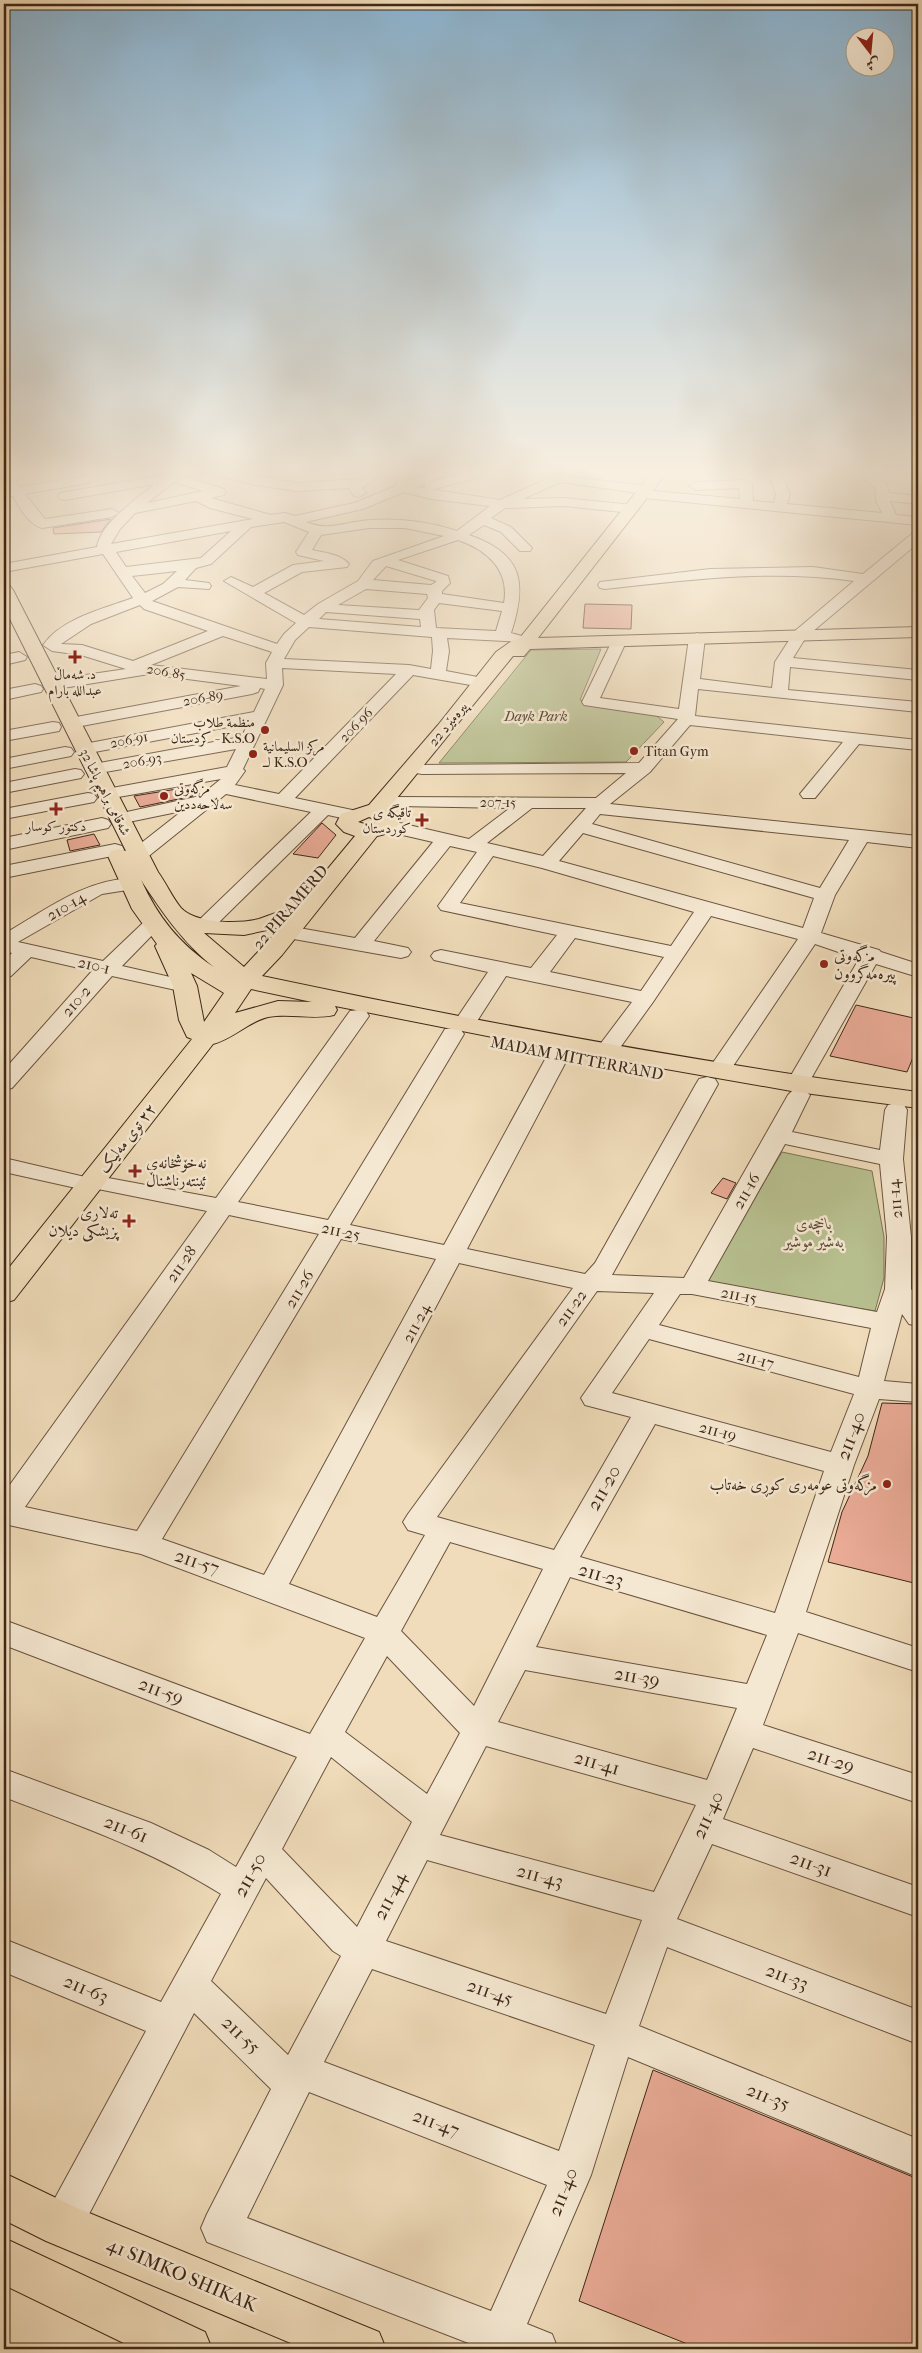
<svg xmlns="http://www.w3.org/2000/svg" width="922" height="2353" font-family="'IM FELL French Canon',Amiri,serif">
<rect width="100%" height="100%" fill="#f0dcba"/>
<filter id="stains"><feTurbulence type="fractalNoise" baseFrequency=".004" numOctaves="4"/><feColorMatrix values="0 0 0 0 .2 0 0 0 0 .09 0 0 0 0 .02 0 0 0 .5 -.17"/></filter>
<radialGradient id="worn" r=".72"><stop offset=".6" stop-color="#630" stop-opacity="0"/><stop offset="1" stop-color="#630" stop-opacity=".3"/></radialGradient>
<g fill="#b8c090" stroke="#7c7454">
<polygon points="601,649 580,700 652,712 664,722 626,762 439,763 531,650"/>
<polygon points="782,1152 872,1171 884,1237 884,1278 875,1311 704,1283"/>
</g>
<g fill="#eaab97" stroke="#3f2718">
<polygon points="111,519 101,532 54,534 53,528"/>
<polygon points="585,604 632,605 631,629 583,628"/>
<polygon points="189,787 193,796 140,807 134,796"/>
<polygon points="322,823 336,835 318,858 293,854"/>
<polygon points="94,834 100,845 70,851 67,840"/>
<polygon points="856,1005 918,1019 918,1053 914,1055 907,1072 830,1056"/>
<polygon points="723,1178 736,1183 727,1199 711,1193"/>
<polygon points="882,1403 918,1404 918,1584 828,1562 842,1512 868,1456"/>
<polygon points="653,2070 918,2179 918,2337 916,2349 700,2349 579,2301"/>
</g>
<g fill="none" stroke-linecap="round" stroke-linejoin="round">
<g stroke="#6b5440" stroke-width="2">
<g id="minor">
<path d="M4 471H10L20 487 83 476 88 477 90 480 88 483 25 494 45 519 112 509 119 513 112 517 42 528C29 525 19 507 13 496L4 498V490L9 489 4 481Z"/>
<path d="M173 471H187L182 476 224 489 226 492 224 495 211 498 271 515 285 513 295 516 354 503 396 486 399 478 394 471H407L412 480 436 471H452L428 483 471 471H490L489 474 431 490 426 489 424 486 426 484 416 487 500 500 564 471H580L572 477 647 486 652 487 653 491 740 499 739 488 696 490 689 486 696 482 745 480 752 484 753 501 774 503 776 494 768 471H780L790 494 787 504 882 513 876 501 875 488 861 477V471H873L874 475 886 483 889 493 918 496V504L890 501 896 515 918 517V525L644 498 639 497 638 493 560 482 523 499 564 498 632 505 639 509 632 513 564 506 505 508 491 518 511 527 532 548 530 551H520L501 532 484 525 469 535C524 554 527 584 511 633L522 636 525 639 522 642 447 638 449 651 446 671 488 679 490 682 488 685 482 687 413 675 295 798 357 811 360 815 357 819 351 820 328 815 211 930H197L194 926 197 922 311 812 226 794 145 859H131L129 855 131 851 182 811 119 824 113 823 110 819 113 815 200 796 221 779 107 799 101 798 98 794 101 790 227 767 236 749 94 774 88 773 85 769 88 765 94 764 241 737 249 723 84 754 78 753 75 749 78 745 84 744 254 712 265 689 260 688 258 692 252 694 71 728 65 727 63 723 65 719 71 718 241 686 149 674 51 690 45 688 43 685 51 680 126 669 81 655 52 651 43 645C62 618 103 609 133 598L103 554 4 572V564L97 547C100 524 137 498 155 484L65 500 60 499 58 496 60 493 169 474ZM174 482 203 491 147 503ZM404 492 431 499 490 506 457 531C430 522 400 518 371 520 349 521 328 532 306 522L363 509ZM196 501 210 508 253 519 111 544 120 529 135 513ZM284 522 309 532 296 552 298 555 324 561 293 565 253 587 231 577 224 581 296 623 284 634 277 644 152 601 178 587 209 589 211 586 209 583 185 580 196 568 211 564 251 527ZM369 528H405L444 536 373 561 358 581 318 604 304 615 264 593 302 572 347 567 349 564C341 554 324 553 312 550L321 535ZM231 531 201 558 126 567 116 552ZM458 540C487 550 510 570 504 603L442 594V591L450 583 448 576 398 560ZM386 566 436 581V582L431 585 373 580ZM177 571 163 584 145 593 132 576ZM366 589 427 594 428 598 419 610 338 605ZM439 603 502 611 496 631 436 628 434 610ZM140 605 144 609 208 631 133 661 82 645 61 644 91 624ZM326 612 420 619 421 627 319 619ZM309 627 432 637 433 651 431 669 409 665 284 659 295 640ZM223 636 272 652 266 663 267 679 151 665ZM282 668 396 674 279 794 235 785 245 771 243 769 283 685Z"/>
<polygon points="211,471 231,471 297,483 358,479 372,471 386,471 362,488 366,493 359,497 354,496 349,488 297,491 256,485 212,474"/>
<path d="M918 532V543L806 637 793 658 918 670V680L790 667 788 690 918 702V712L698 689 695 716 918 740V750L859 744 815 798H803L800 794 843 742 690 725 650 772 610 804 918 836V848L867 842 835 895 821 933 879 950 881 952 918 964V977L876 964 808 1084 803 1089 810 1095 792 1132 880 1150 885 1110 888 1105 896 1103 904 1105 907 1110 903 1159 911 1237V1289L918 1299V1326L909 1324 902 1314 884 1381 918 1384V1402L879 1399 854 1465 806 1612 918 1648V1672L798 1633 763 1725 918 1775V1803L753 1748 723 1819 918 1887V1917L712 1844 677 1919 918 2010V2044L667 1947 639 2026 918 2139V2177L628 2057 591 2175 527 2324 552 2334 558 2349H484L207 2242 201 2228 207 2214 271 2089 194 2013 76 2239 62 2245 48 2239 42 2225 48 2211 146 2031 4 1972V1939L161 2002 221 1894C151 1850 80 1826 4 1797V1769L151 1823 209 1850 236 1867 297 1757 4 1645V1620L310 1734 365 1638 141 1554 4 1524V1493L207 1211 83 1186 76 1188 4 1172V1158L85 1177 92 1175 216 1198 350 1011 358 1010 366 1011 369 1016 238 1202 328 1220 442 1034 445 1029 456 1028 453 1024 488 972 434 960 431 956 434 952 441 950 531 968 557 935 441 910 438 906 477 852 450 846 374 941 408 948 411 952 408 956 401 958 288 938 281 936 278 932 281 928 288 926 355 938 433 842 381 830 378 826 381 822 387 820 469 839 510 808 397 806 391 805 388 801 391 797 596 798 626 773 422 774 416 773 413 769 416 765 639 763 678 719 584 705 582 702 613 639H623L626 642 600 698 679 709 689 638 697 633 705 638 700 679 772 688 775 662 795 631 854 581C771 569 688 580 605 589L600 588 598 585 600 582 710 569 813 567 863 574 913 533ZM532 808H586L543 856 487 843ZM600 814 849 840 820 888 592 824ZM583 833 814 898 803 928 559 861ZM493 856 542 868 694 912 671 946 460 903ZM711 916 798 939 708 1070 711 1075 719 1077 727 1075 815 944 859 959 786 1084 793 1090 788 1095 684 1278 612 1275 718 1084 715 1079 707 1077 699 1079 696 1084 595 1263 585 1274 467 1249 570 1054 567 1049 559 1047 551 1049 548 1054 444 1245 350 1225 464 1034 461 1030 472 1029 506 976 632 1002 595 1051 598 1056 606 1058 614 1056 653 1002ZM575 938 664 957 641 991 550 972ZM785 1144 880 1164 887 1237 885 1289 877 1312 708 1281ZM229 1215 319 1234 137 1531 25 1507ZM341 1239 436 1259 264 1575 162 1539ZM459 1263 573 1288 408 1514 403 1522 408 1530 425 1535 377 1617 289 1584ZM597 1291 654 1293 581 1398 585 1405 631 1417 554 1550 437 1517ZM680 1294H692L871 1328 859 1377 659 1325ZM649 1339 854 1394 831 1452 612 1393ZM655 1424 824 1471 775 1613 580 1557ZM450 1542 543 1569 474 1706 401 1631ZM570 1577 767 1635 747 1684 536 1647ZM387 1656 460 1733 427 1794 345 1732ZM525 1670 737 1708 707 1780 498 1722ZM486 1746 696 1805 654 1892 440 1835ZM331 1757 412 1822 357 1927 282 1849ZM427 1860 642 1920 606 2014 386 1941ZM266 1878 333 1951 341 1956 288 2055 211 1981ZM372 1969 595 2045 559 2151 324 2062ZM309 2092 547 2185 491 2311 247 2218Z"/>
<polygon points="19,652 27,657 25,660 4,665 4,655"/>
<polygon points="35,684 41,686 43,689 41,692 4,700 4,690"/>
<polygon points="53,722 59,723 61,727 59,731 4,741 4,731"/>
<polygon points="65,747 71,748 74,752 71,756 4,769 4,759"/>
<polygon points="75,769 81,770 84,774 81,778 4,793 4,783"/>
<polygon points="88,793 94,794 97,798 94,802 4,819 4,809"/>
<polygon points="102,818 108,820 111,824 108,828 4,850 4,838"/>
<polygon points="115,844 122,846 124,850 122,854 4,878 4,866"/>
<path d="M133 878 140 880 143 884 140 888 102 894 18 942 103 961 146 920H160L163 924 122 966 192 982 195 986 192 990 185 992 112 976 12 1088 4 1090V1070L92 971 31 957 11 976 4 978V961L12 953 4 951V934C46 910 83 880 133 878Z"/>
</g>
</g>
<g stroke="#3f2718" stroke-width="2">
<g id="major">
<path d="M653 471H668L538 638 918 627V637L530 649 524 656H513L388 809 400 818C400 830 387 834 377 836L282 955 262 976C479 1022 698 1063 918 1092V1108L797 1092 569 1052 335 1006 337 1010 334 1015C313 1020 290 1013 268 1017 248 1022 233 1039 213 1044L14 1300 4 1303V1274L192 1039 187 1037 179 1020 173 986 155 946 157 944 132 909 108 856 111 851 119 849 126 851 4 607V585L10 586 13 590 158 872C166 883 172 897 181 908 196 924 239 924 259 919 271 915 280 909 292 912L355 836 344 832 336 824 341 814 369 805 438 725 496 652 513 640 519 639ZM369 817 378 821 368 825 358 822ZM141 880C162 912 183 943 214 967 179 944 158 917 141 880ZM281 927 244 967 204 933 244 935ZM191 973 224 993 204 1022 197 986ZM251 989 312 1002 278 1001 235 1013Z"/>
<polygon points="4,2173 77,2208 379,2332 386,2349 305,2349 46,2241 4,2220"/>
<polygon points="4,2238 205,2332 212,2349 136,2349 4,2285"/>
</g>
</g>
<use href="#minor" fill="#f5e8d2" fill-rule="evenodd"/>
<use href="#major" fill="#f0dcba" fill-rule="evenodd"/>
</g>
<linearGradient id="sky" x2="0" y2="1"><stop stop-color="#8ab6d5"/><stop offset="0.59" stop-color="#f8efe0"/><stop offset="1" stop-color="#f8efe0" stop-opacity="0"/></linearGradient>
<rect width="922" height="800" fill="url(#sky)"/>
<g fill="#8f2418" stroke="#f5e8d2" stroke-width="2">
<path d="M72.5 649.5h5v5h5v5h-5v5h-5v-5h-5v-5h5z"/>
<circle cx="265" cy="730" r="5"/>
<circle cx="634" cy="751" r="5"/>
<circle cx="253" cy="754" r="5"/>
<circle cx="164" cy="796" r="5"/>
<path d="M53.5 801.5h5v5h5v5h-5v5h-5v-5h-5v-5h5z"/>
<path d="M419.5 812.5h5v5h5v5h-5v5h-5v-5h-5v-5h5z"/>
<circle cx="824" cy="964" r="5"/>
<path d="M132.5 1163.5h5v5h5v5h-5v5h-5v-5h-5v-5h5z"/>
<path d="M126.5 1213.5h5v5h5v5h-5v5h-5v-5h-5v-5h5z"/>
<circle cx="887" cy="1484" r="5"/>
</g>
<g text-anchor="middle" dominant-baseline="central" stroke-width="5" stroke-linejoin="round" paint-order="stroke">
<g font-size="14" fill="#3f2718" stroke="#f5e8d2">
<text transform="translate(166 672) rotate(10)">206-85</text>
<text transform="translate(203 698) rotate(-10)">206-89</text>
<text transform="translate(448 724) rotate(-51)">22 پیرەمێرد</text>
<text transform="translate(356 725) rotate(-46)">206-96</text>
<text transform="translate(129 740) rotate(-11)">206-91</text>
<text transform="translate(142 761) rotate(-10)">206-93</text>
<text transform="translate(105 792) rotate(63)">شەقامی براهیم پاشا 32</text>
<text x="498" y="802">207-15</text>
</g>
<g font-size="14" fill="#3f2718" stroke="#f5e8d2" text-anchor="start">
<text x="75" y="674" text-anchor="middle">د. شەماڵ<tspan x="75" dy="16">عبداللە بارام</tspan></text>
<text x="255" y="722" text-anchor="end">منظمة طلاب<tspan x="255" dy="16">كردستان - K.S.O</tspan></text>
<text x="263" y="746">مرکز السلیمانیة<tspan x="263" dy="16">لــ K.S.O</tspan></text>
<text x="644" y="751">Titan Gym</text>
<text x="174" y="788">مزگەوتی<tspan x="174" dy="16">سەڵاحەددین</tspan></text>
<text x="411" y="812" text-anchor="end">تاقيگه ى<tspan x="411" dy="16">كوردستان</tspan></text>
<text x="56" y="826" text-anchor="middle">دكتور كوسار</text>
</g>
<g font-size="14" font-style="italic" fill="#5d4d36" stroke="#f5e8d2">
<text x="536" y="716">Dayk Park</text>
</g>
<g font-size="16" fill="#3f2718" stroke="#f5e8d2">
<text transform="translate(66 906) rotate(-30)">210-14</text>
<text transform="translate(290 907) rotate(-49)">22 PIRAMERD</text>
<text transform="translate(94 965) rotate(13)">210-1</text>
<text transform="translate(76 1001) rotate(-49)">210-2</text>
<text transform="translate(577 1058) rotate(11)">MADAM MITTERRAND</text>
<text transform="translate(127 1138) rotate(-52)">٢٢ توی مەلیک</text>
<text transform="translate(746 1191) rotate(-60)">211-16</text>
<text transform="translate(895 1199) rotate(-95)">211-14</text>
<text transform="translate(341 1231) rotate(12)">211-25</text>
<text transform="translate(181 1264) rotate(-55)">211-28</text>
<text transform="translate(299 1289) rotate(-59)">211-26</text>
<text transform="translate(739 1295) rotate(11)">211-15</text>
<text transform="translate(571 1308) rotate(-54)">211-22</text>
<text transform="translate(416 1323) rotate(-62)">211-24</text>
<text transform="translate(756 1359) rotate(15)">211-17</text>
<text transform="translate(718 1431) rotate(15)">211-19</text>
</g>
<g font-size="16" fill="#3f2718" stroke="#f5e8d2" text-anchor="start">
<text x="834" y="955">مزگەوتی<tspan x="834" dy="18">پیرەمەگروون</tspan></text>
<text x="146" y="1162">نەخۆشخانەی<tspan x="146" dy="18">ئینتەرناشناڵ</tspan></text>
<text x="118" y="1212" text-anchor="end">تەلاری<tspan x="118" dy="18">پزیشکی دیلان</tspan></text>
<text x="877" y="1484" text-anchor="end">مزگەوتی عومەری کوڕی خەتاب</text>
</g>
<g font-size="16" font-style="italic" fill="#5d4d36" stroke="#f5e8d2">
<text x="814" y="1223">باخچەی<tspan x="814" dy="18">بەشیر موشیر</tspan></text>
</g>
<g font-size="19" fill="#3f2718" stroke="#f5e8d2">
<text transform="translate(851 1436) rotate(-69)">211-40</text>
<text transform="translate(604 1488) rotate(-60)">211-20</text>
<text transform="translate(197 1562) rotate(19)">211-57</text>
<text transform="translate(601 1575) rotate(16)">211-23</text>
<text transform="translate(637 1677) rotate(10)">211-39</text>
<text transform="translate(161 1691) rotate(21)">211-59</text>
<text transform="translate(831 1760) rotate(18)">211-29</text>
<text transform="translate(597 1763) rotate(16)">211-41</text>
<text transform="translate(708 1815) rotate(-65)">211-40</text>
<text transform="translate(126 1829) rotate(22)">211-61</text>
<text transform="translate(811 1864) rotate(20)">211-31</text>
<text transform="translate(250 1875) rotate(-61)">211-50</text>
<text transform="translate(540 1876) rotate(15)">211-43</text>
<text transform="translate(390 1896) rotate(-63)">211-44</text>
<text transform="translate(787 1977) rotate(21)">211-33</text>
<text transform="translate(86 1989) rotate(23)">211-63</text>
<text transform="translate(490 1992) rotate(19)">211-45</text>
<text transform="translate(241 2035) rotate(44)">211-55</text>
<text transform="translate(768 2097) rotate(22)">211-35</text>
<text transform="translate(436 2123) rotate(21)">211-47</text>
<text transform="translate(563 2192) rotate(-68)">211-40</text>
<text transform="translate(182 2275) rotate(23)">41 SIMKO SHIKAK</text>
</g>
</g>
<rect width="922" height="2353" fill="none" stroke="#f0dcba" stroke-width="20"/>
<rect x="5" y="5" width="912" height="2343" fill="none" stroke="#3f2718" stroke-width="2.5"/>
<rect x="10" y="10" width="902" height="2333" fill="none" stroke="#3f2718"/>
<g transform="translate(870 52) rotate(164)"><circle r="24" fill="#f5e8d2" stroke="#ac9b88"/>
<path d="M0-4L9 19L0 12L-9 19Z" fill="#8f2418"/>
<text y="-8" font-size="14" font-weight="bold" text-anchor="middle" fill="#3f2718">ش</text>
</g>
<rect width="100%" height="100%" filter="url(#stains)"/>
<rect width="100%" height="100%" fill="url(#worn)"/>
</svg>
